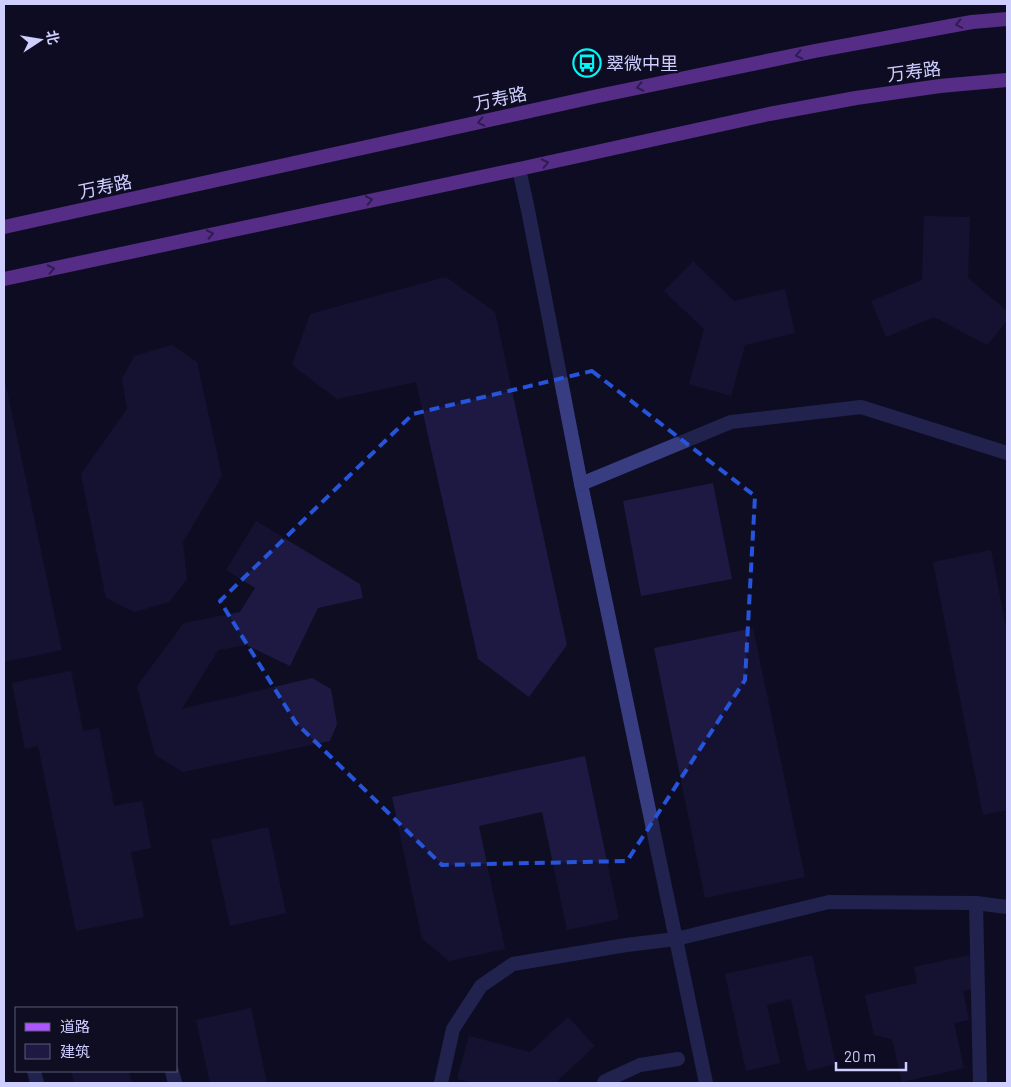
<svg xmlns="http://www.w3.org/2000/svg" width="1011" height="1087" font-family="Barlow,'Noto Sans SC',sans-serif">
<rect width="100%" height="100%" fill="#0e0d22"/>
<g fill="#1d1943">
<polygon points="924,216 970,217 968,278 1007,311 1007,321 987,345 934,317 886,337 871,301 922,280"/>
<polygon points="693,261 734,301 785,289 795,333 745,345 731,396 689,384 704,329 664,291"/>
<polygon points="446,277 495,312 567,645 529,697 478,659 416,382 337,399 292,365 310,314"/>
<polygon points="172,345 197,362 222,476 183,542 187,579 169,602 134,612 106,598 81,474 127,409 122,379 134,356"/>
<polygon points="4,376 62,650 4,662"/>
<polygon points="713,483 732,579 641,596 623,501"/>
<polygon points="256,521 360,584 363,598 318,608 290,666 246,645 218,650 182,709 312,678 331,689 337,724 330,741 183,772 155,755 137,686 184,623 240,612 255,588 226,570"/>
<polygon points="991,550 1007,633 1007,810 983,815 933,562"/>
<polygon points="753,628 805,877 705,898 654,648"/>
<polygon points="71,671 83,731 99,728 114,806 142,801 151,848 131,852 144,917 76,931 38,746 25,749 12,683"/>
<polygon points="585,756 619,919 567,930 542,812 479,826 505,949 449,961 422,939 392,797"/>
<polygon points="268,827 286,913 230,926 211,840"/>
<polygon points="812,955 836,1064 807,1071 791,999 767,1005 780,1063 746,1071 725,974"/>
<polygon points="970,955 978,988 963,991 969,1020 954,1023 964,1068 902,1082 892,1039 874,1035 865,995 917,983 914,967"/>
<polygon points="251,1008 267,1083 210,1083 196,1020"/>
<polygon points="568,1017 595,1046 557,1081 557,1083 475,1083 457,1079 469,1036 530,1052"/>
<polygon points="71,1071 129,1071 132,1083 74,1083"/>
</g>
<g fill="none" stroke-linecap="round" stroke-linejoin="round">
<g stroke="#383d81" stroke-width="14">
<polyline points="519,169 528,210 581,484 706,1083"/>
<polyline points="581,484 731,422 861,407 1007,453"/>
<polyline points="976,903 980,1083"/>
<polyline points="34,1071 37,1083"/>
<polyline points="172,1071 175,1083"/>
<polyline points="441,1083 453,1029 481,986 513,964 626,945 676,939 829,902 976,903 1007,907"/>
<polyline points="604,1083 605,1081 640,1065 678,1059"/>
</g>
<g stroke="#ad55ff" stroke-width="14">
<polyline points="4,227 598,96 815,51 972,22 1007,19"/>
<polyline points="4,279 519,169 769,114 856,98 940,86 1007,80"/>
</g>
</g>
<defs><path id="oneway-chevron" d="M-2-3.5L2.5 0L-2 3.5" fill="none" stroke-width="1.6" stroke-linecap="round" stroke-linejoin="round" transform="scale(1.25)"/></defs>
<g stroke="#562d85">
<use href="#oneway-chevron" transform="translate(959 24) rotate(169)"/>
<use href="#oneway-chevron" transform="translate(799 55) rotate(168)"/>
<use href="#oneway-chevron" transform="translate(640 87) rotate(168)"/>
<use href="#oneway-chevron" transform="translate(481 122) rotate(168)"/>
<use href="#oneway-chevron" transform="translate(545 163) rotate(-12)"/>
<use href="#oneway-chevron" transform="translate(369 200) rotate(-12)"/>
<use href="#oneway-chevron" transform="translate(210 234) rotate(-12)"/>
<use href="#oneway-chevron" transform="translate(51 269) rotate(-12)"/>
</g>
<path d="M0 0H1011V1087H0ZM592 371 755 496 745 680 627 861 442 865 296 723 220 601 413 414Z" fill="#0e0d22" fill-opacity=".55" fill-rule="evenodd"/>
<path fill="none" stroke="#2654da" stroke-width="4" stroke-dasharray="10 6" stroke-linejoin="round" d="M592 371 755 496 745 680 627 861 442 865 296 723 220 601 413 414Z"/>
<defs>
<g id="bus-ring" transform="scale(1.4375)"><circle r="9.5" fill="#0e0d22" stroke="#00f9f6" stroke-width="1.5"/><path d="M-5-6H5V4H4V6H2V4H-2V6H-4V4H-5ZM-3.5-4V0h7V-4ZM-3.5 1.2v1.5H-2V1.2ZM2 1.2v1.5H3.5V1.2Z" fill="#00f9f6"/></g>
</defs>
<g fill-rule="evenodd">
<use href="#bus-ring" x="587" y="63"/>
</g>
<g text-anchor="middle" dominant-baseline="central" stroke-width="4.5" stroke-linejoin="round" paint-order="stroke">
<g font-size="18" fill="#ceceff" stroke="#0e0d22" text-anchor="start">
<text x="606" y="63">翠微中里</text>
</g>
<g font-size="18" fill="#ceceff" stroke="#0e0d22">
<text transform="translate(914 71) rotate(-7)">万寿路</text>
<text transform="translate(500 98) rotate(-12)">万寿路</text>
<text transform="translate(105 186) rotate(-12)">万寿路</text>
</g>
</g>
<rect width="1011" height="1087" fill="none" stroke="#ceceff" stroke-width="10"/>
<rect x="15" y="1007" width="162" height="65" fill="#0e0d22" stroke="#5b5a7a"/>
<rect x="25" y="1023" width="25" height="8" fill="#ad55ff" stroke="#5b5a7a"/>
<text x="60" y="1032" font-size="15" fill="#ceceff">道路</text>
<rect x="25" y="1044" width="25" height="15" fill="#1d1943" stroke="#5b5a7a"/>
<text x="60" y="1057" font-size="15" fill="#ceceff">建筑</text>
<g transform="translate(40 40) rotate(78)" stroke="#0e0d22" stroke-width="4" paint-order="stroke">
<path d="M0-4L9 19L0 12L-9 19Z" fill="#ceceff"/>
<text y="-8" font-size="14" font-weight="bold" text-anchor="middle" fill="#ceceff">北</text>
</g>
<path d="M836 1062v8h70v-8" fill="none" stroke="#ceceff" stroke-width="2.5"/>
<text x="844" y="1062" font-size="15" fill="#ceceff" stroke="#0e0d22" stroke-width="4" paint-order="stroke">20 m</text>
</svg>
